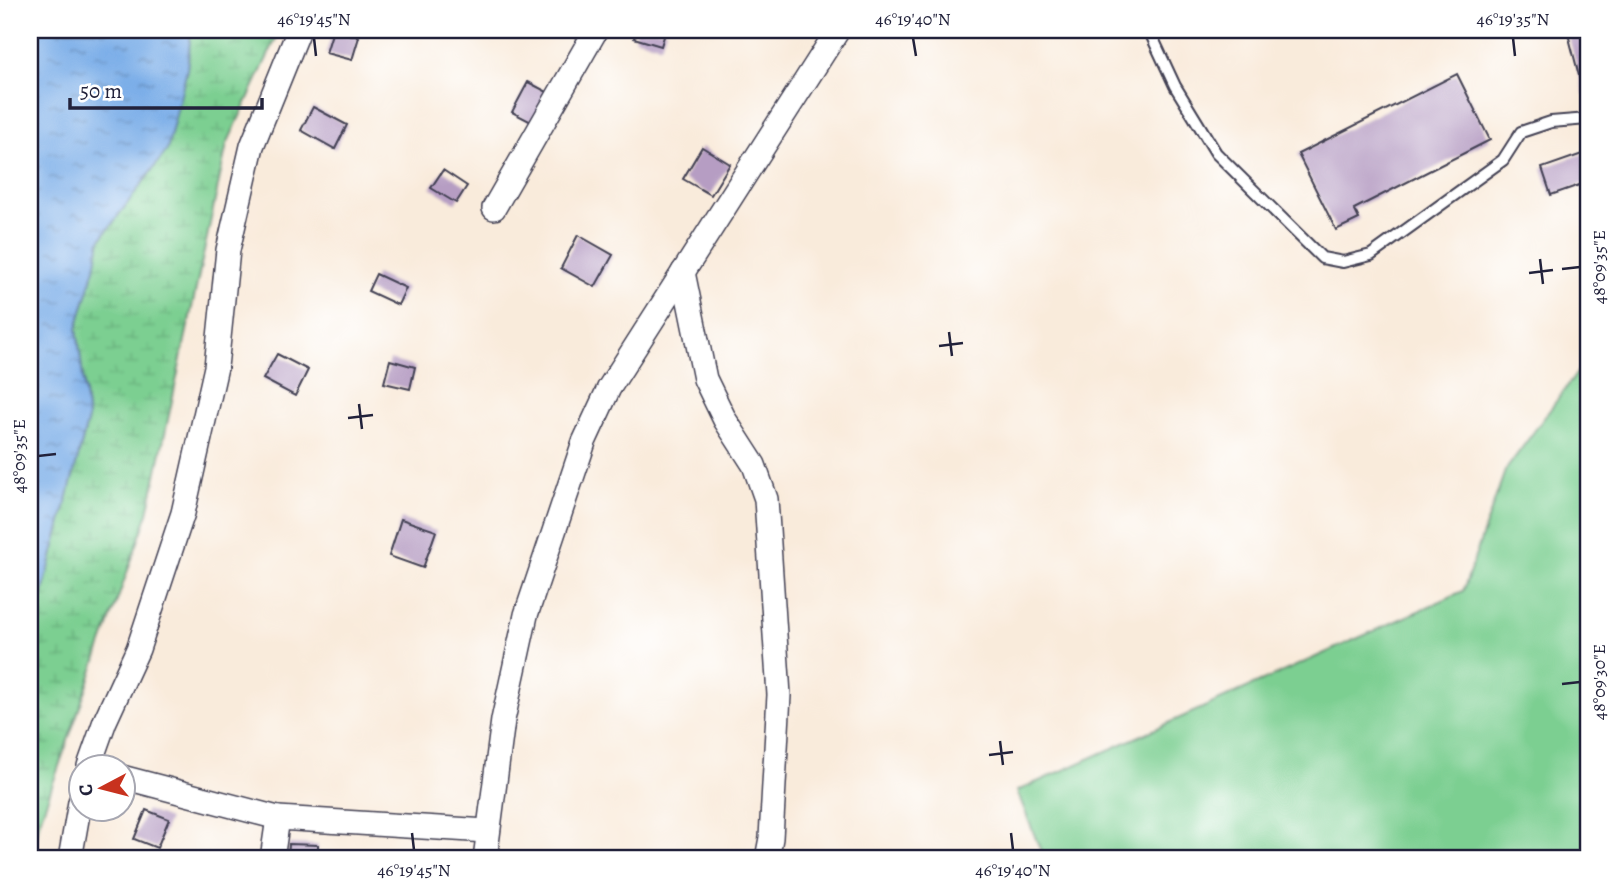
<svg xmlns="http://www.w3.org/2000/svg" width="1618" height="889" font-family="Alegreya,serif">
<defs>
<pattern id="wetland-marsh" width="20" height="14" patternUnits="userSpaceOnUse" patternTransform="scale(1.75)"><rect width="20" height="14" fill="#7bcf91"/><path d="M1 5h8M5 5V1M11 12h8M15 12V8" fill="none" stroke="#6ab17e"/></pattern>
<pattern id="water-ripples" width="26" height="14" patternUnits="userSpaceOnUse" patternTransform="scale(1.75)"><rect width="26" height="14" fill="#7caee8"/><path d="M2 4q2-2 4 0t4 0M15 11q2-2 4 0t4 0" fill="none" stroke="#658dbd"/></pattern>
</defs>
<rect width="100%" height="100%" fill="#fff"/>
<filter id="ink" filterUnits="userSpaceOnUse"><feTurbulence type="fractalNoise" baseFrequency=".0143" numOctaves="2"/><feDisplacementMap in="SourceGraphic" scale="14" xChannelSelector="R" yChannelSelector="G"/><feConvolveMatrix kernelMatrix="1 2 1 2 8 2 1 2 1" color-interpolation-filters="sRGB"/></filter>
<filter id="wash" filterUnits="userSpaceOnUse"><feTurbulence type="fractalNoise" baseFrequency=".00686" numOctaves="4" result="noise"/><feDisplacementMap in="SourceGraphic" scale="28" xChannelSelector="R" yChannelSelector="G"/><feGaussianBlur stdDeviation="1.57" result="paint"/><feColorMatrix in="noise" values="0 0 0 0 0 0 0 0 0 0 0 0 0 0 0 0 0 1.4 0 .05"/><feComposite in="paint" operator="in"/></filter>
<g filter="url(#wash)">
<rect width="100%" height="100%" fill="#f9ebdb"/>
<polygon fill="url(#wetland-marsh)" stroke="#4e7866" stroke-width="2" points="191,30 280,30 227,144 148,513 39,823 33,859 30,859 30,638 38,631 40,603 88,419 77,328 95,268 100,240 167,150 187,69"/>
<polygon fill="#7bcf91" stroke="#4e7866" stroke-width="2" points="1588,358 1588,859 1044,859 1017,791 1463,591 1505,471"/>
<polygon fill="url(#water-ripples)" stroke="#4f6892" stroke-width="2" points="30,30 191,30 187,69 167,150 100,240 95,268 77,328 88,419 40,603 38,631 30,638"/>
<g id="blocks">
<g fill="#b69dc3">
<polygon points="333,30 359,37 352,60 326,53"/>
<polygon points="636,30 666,30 661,46 634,38"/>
<polygon points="1567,30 1588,30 1588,94 1584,95"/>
<polygon points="1457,74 1490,140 1354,209 1359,219 1336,230 1298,154"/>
<polygon points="528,82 551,94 535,124 512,112"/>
<polygon points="313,107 347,125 335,149 301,130"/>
<polygon points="702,147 730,164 711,195 683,179"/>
<polygon points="1588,152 1588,182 1551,195 1542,168"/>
<polygon points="443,170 467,186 456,203 431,188"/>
<polygon points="578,235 613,255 595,287 561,268"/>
<polygon points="376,274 406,288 398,305 368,291"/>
<polygon points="277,354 308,370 295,396 263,379"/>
<polygon points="390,360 415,367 410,389 384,383"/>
<polygon points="401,519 436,531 423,568 389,556"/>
<polygon points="146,810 169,819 157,848 134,839"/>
<polygon points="289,844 318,845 318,859 288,859"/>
</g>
</g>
</g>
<g filter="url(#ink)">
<use href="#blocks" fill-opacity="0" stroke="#424053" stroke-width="2"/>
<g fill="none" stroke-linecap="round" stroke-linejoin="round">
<g stroke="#424053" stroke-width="14">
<polyline id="service" points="1149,30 1175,86 1216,153 1322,258 1343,262 1371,255 1503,160 1521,132 1551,122 1588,119"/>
</g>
<g stroke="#424053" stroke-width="26">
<g id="minor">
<polyline points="494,208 596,30"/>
<polyline points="683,272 705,379 725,420 754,465 766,499 779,695 771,838 767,859"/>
<polyline points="89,766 105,721 138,649 183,513 216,367 228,250 252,146 299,30"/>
<polyline points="122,777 278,818 487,831"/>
<polyline points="70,859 80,802"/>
<polyline points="272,859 278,818"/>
<polyline points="485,859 503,720 526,615 584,442 609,388 838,30"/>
</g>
</g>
<use href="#service" stroke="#fff" stroke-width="10"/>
<use href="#minor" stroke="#fff" stroke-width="23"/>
</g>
</g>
<path fill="none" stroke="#22223b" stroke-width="2.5" d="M314 38 316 56M913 38 916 56M1513 38 1515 56M1540 259 1543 284M1562 269 1580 267M1529 273 1553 270M949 332 952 356M939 346 963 343M359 404 362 429M348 418 373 415M38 456 56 454M1562 684 1580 682M1000 741 1003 765M989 755 1013 752M412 833 414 850M1011 833 1013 850"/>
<rect width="1618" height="889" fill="none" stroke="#fff" stroke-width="77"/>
<g transform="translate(102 788) rotate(263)"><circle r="33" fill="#ffffff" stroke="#a7a7b1" stroke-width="2"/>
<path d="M0-5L12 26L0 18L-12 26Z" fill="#c8321e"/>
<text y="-10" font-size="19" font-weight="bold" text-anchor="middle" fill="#22223b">С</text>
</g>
<path d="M70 98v10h192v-10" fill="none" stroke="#22223b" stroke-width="3.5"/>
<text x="80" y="98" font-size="21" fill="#22223b" stroke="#ffffff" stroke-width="5" paint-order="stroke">50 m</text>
<rect x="38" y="38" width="1542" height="812" fill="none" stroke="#22223b" stroke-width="2.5"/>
<g font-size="18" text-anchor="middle" fill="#22223b">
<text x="314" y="25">46°19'45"N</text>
<text x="913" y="25">46°19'40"N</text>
<text x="1513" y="25">46°19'35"N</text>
<text transform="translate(1599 267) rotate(-90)" y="6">48°09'35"E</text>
<text transform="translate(19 456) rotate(-90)" y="6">48°09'35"E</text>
<text transform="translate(1599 682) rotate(-90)" y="6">48°09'30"E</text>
<text x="414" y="876">46°19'45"N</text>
<text x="1013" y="876">46°19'40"N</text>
</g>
</svg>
